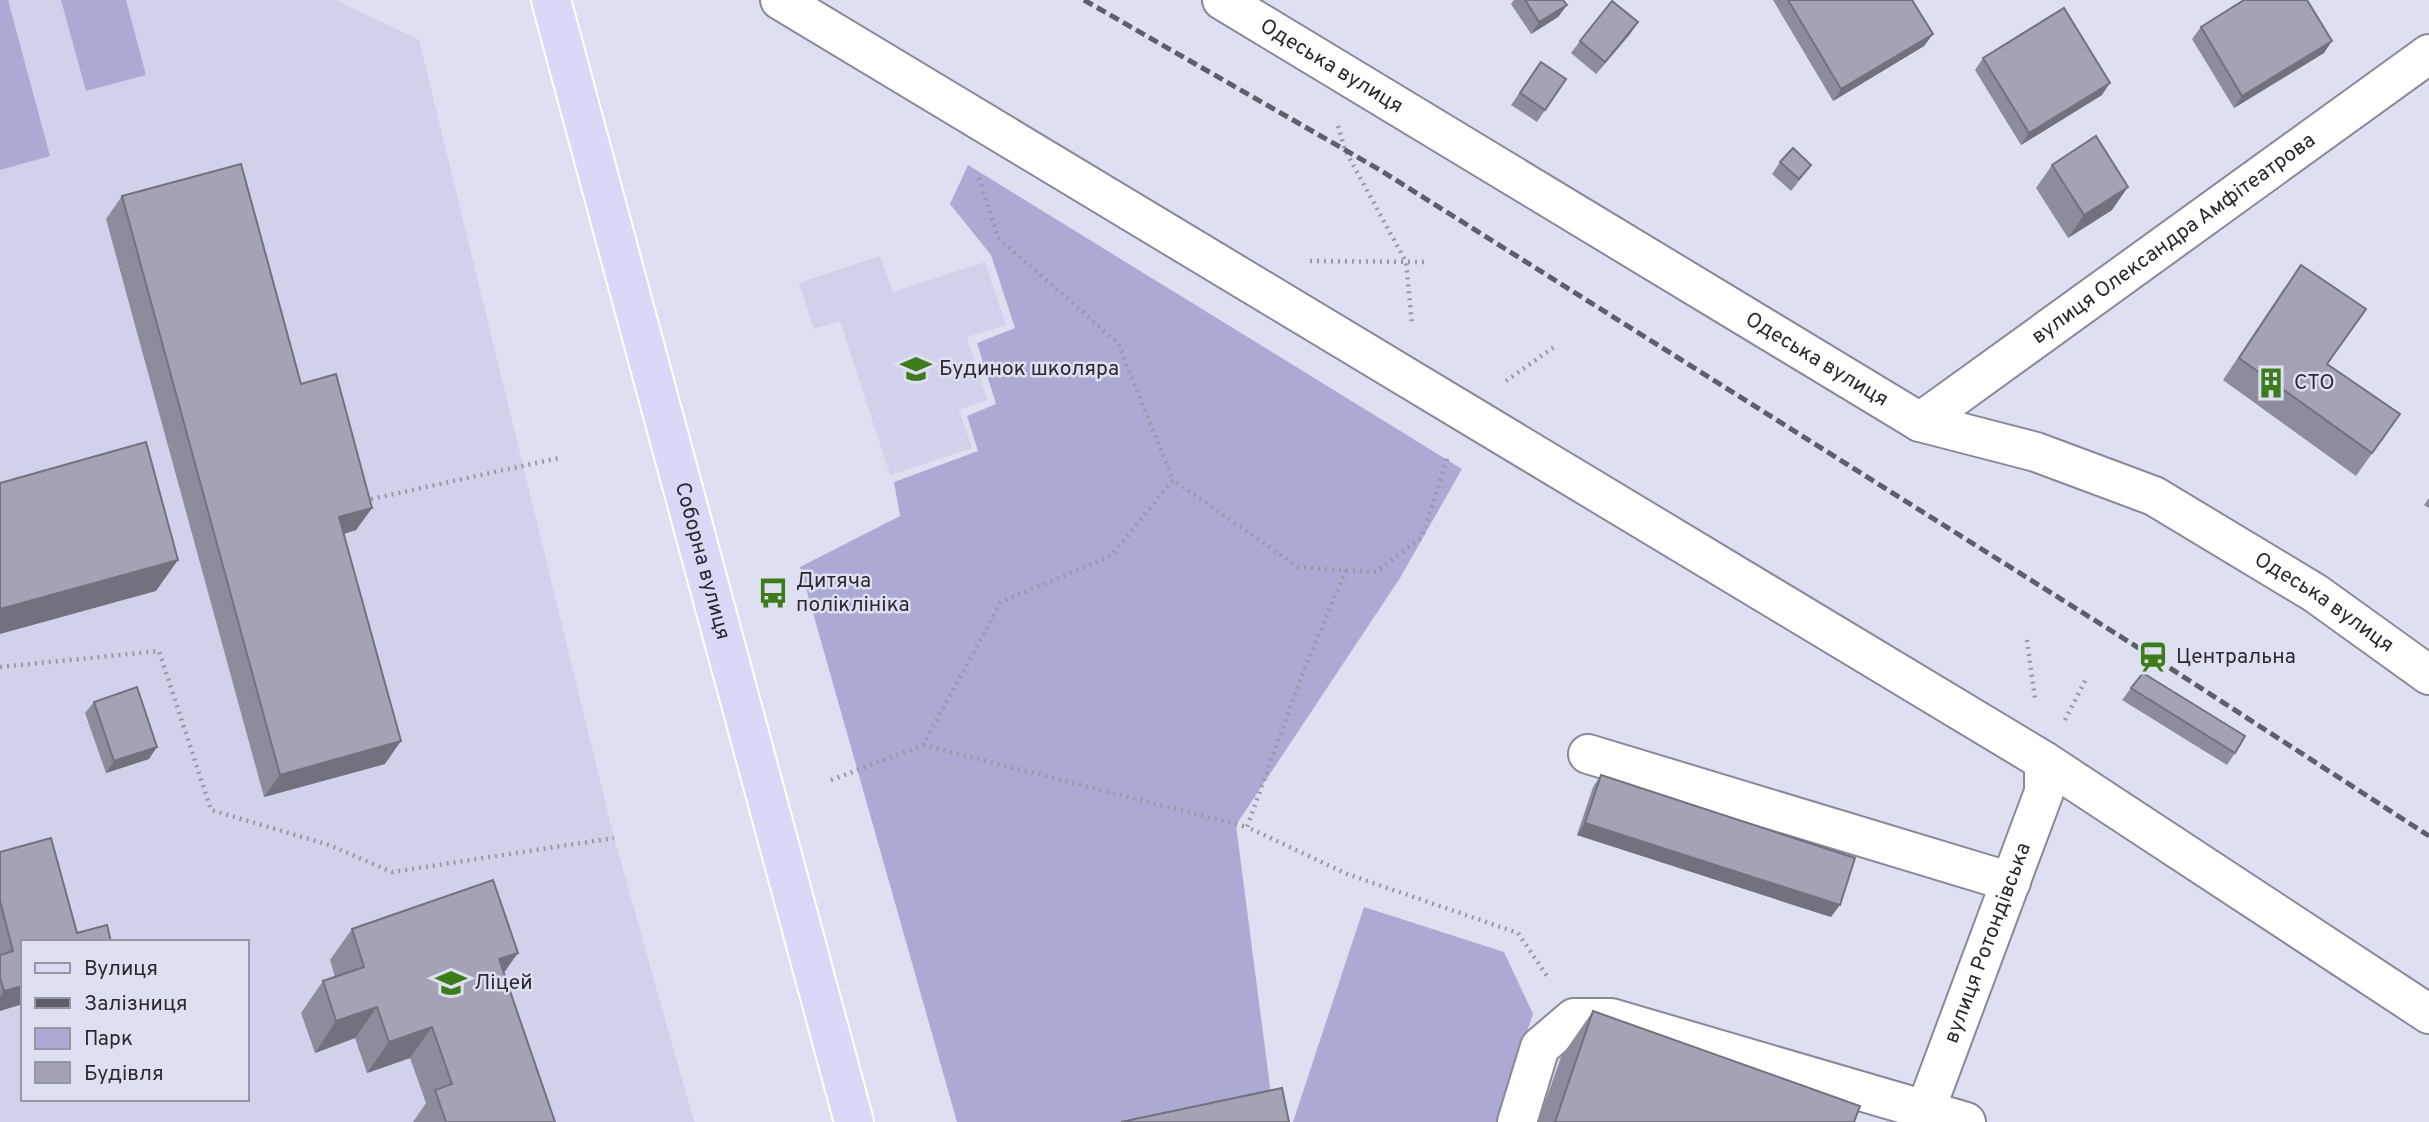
<svg xmlns="http://www.w3.org/2000/svg" width="2429" height="1122" font-family="Overpass,sans-serif">
<rect width="100%" height="100%" fill="#dfdff2"/>
<g fill="#d2d1ec" fill-rule="evenodd">
<path d="M0 0H336L419 40 614 838 694 1122H0ZM23 942H247V1099H23Z"/>
<polygon points="880,256 893,292 985,262 1006,325 967,337 987,400 959,410 972,448 890,475 840,321 814,329 799,283"/>
</g>
<g fill="#acaad4">
<polygon points="0,0 8,0 50,156 0,170"/>
<polygon points="61,0 126,0 146,75 86,91"/>
<polygon points="968,165 1462,469 1400,578 1236,825 1273,1110 1206,1122 957,1122 800,567 900,516 894,482 978,451 967,416 996,404 977,343 1015,328 991,255 950,204"/>
<polygon points="1364,907 1504,952 1533,1014 1496,1122 1293,1122"/>
</g>
<g fill="none" stroke-linecap="round" stroke-linejoin="round">
<g stroke="#89889a" stroke-width="42">
<g id="minor">
<polyline points="780,0 2044,761 2429,1014"/>
<path id="s1" d="M1222 0 1920 422 2036 452 2154 496 2315 593 2429 675"/>
<path id="s2" d="M1920 422 2429 54"/>
<polyline points="1588,754 2011,882"/>
<polyline points="1517,1122 1540,1047 1574,1018 1611,1018 1966,1122"/>
<path id="s3" d="M1921 1122 2044 792V761"/>
</g>
</g>
<g stroke="#fff" stroke-width="42">
<g id="major">
<path id="s4" d="M551 0 854 1122"/>
</g>
</g>
<g stroke="#9898a7" stroke-width="4.5" stroke-dasharray="2 5" stroke-linecap="butt">
<polyline points="1338,126 1345,150 1406,262 1412,325"/>
<polyline points="979,178 998,238 1118,343 1173,480"/>
<polyline points="1310,261 1425,262"/>
<polyline points="1506,381 1557,345"/>
<polyline points="371,499 559,458"/>
<polyline points="1346,570 1305,667 1247,827 1347,874 1518,933 1549,979"/>
<polyline points="2027,640 2035,698"/>
<polyline points="0,667 159,651 211,810 329,845 392,872 614,838"/>
<polyline points="2065,720 2087,677"/>
<polyline points="923,745 1247,827"/>
<polyline points="831,780 923,745 1001,602 1111,556 1173,480 1298,567 1376,572 1422,537 1448,456"/>
</g>
<use href="#minor" stroke="#fff" stroke-width="38"/>
<use href="#major" stroke="#dad8f7" stroke-width="38"/>
<polyline stroke="#5e5e68" stroke-width="5" stroke-dasharray="10 5" stroke-linecap="butt" points="1084,0 1380,170 2153,657 2429,836"/>
</g>
<g fill="#8c8c9c">
<polygon points="1514,0 1563,0 1567,5 1558,17 1531,34 1511,4"/>
<polygon points="1773,0 1912,0 1933,34 1924,46 1833,101"/>
<polygon points="1638,22 1630,34 1596,74 1571,53 1580,41"/>
<polygon points="2201,27 2324,53 2234,108 2192,39"/>
<polygon points="1983,58 2102,95 2021,145 1975,70"/>
<polygon points="1541,62 1545,110 1537,122 1511,105"/>
<polygon points="1780,162 1803,176 1791,191 1772,174"/>
<polygon points="2052,165 2112,210 2068,238 2036,188"/>
<polygon points="122,196 301,384 372,508 356,530 344,534 385,764 264,797 106,219"/>
<polygon points="2285,287 2327,364 2400,414 2356,476 2223,380"/>
<polygon points="2429,498 2429,508 2424,505"/>
<polygon points="2131,688 2235,753 2227,765 2122,700"/>
<polygon points="94,702 149,759 106,773 85,713"/>
<polygon points="1601,775 1831,917 1577,835 1593,787"/>
<polygon points="51,838 0,1011 0,852"/>
<polygon points="352,929 504,973 555,1122 413,1122 426,1103 410,1058 367,1073 355,1038 315,1053 301,1013 323,981 335,977 330,960"/>
<polygon points="1593,1011 1854,1122 1538,1122 1561,1057"/>
</g>
<g fill="#72727f">
<polygon points="1567,5 1558,17 1531,34 1539,22"/>
<polygon points="1638,22 1630,34 1596,74 1605,62"/>
<polygon points="1933,34 1924,46 1833,101 1841,89"/>
<polygon points="2332,41 2324,53 2234,108 2242,96"/>
<polygon points="2110,83 2102,95 2021,145 2029,133"/>
<polygon points="2128,187 2112,210 2068,238 2084,215"/>
<polygon points="372,508 356,530 323,540 339,517"/>
<polygon points="178,560 156,591 0,634 0,609"/>
<polygon points="401,741 385,764 264,797 280,775"/>
<polygon points="157,747 149,759 106,773 114,761"/>
<polygon points="1585,823 1840,905 1831,917 1577,835"/>
<polygon points="518,953 496,984 499,959"/>
<polygon points="23,986 23,1004 0,1011 0,997 4,991"/>
<polygon points="377,1007 355,1038 315,1053 336,1021"/>
<polygon points="432,1027 410,1058 367,1073 389,1042"/>
</g>
<g fill="#a3a3b5" stroke="#72727f" stroke-width="2">
<polygon points="1525,0 1563,0 1567,5 1539,22"/>
<polygon points="1788,0 1912,0 1933,34 1841,89"/>
<polygon points="2244,0 2307,0 2332,41 2242,96 2201,27"/>
<polygon points="1612,1 1638,22 1605,62 1580,41"/>
<polygon points="2064,8 2110,83 2029,133 1983,58"/>
<polygon points="1541,62 1566,79 1545,110 1520,93"/>
<polygon points="2096,136 2128,187 2084,215 2052,165"/>
<polygon points="1793,148 1811,165 1799,179 1780,162"/>
<polygon points="241,164 301,384 336,374 372,508 339,517 401,741 280,775 122,196"/>
<polygon points="2301,265 2366,309 2327,364 2400,414 2372,453 2239,358"/>
<polygon points="146,442 178,560 0,609 0,483"/>
<polygon points="2143,673 2245,736 2235,753 2131,688"/>
<polygon points="137,687 157,747 114,761 94,702"/>
<polygon points="1601,775 1855,858 1840,905 1585,823"/>
<polygon points="51,838 77,933 107,925 111,942 23,942 23,986 4,991 0,977 0,955 13,951 0,901 0,852"/>
<polygon points="493,880 518,953 499,959 555,1122 446,1122 435,1090 452,1084 432,1027 389,1042 377,1007 336,1021 323,981 364,967 352,929"/>
<polygon points="1593,1011 1860,1106 1854,1122 1555,1122"/>
<polygon points="1282,1088 1289,1122 1121,1122"/>
</g>
<defs>
<g id="school-bare" transform="scale(2.415)"><path d="M0-5L7-2L0 1L-7-2ZM-4 1L0 2.5L4 1V4Q0 6-4 4Z" fill="#3d7c1a" stroke="#dfdff2" stroke-width="2.5" paint-order="stroke"/></g>
<g id="building-bare" transform="scale(2.415)"><path d="M-4-6H4V6H1V3H-1V6H-4ZM-2.5-4.3h1.7v1.8h-1.7ZM.8-4.3h1.7v1.8H.8ZM-2.5-1h1.7V.8h-1.7ZM.8-1h1.7V.8H.8Z" fill="#3d7c1a" stroke="#dfdff2" stroke-width="2.5" paint-order="stroke"/></g>
<g id="bus-bare" transform="scale(2.415)"><path d="M-5-6H5V4H4V6H2V4H-2V6H-4V4H-5ZM-3.5-4V0h7V-4ZM-3.5 1.2v1.5H-2V1.2ZM2 1.2v1.5H3.5V1.2Z" fill="#3d7c1a" stroke="#dfdff2" stroke-width="2.5" paint-order="stroke"/></g>
<g id="station-bare" transform="scale(2.415)"><path d="M-3-6H3Q5-6 5-4V2Q5 4 3 4L4.5 6H3L1.5 4h-3L-3 6H-4.5L-3 4Q-5 4-5 2V-4Q-5-6-3-6ZM-3.5-4v3h7v-3ZM-3.5 1v1.5H-2V1ZM2 1v1.5H3.5V1Z" fill="#3d7c1a" stroke="#dfdff2" stroke-width="2.5" paint-order="stroke"/></g>
</defs>
<g fill-rule="evenodd">
<use href="#school-bare" x="916" y="369"/>
<use href="#building-bare" x="2271" y="383"/>
<use href="#bus-bare" x="773" y="593"/>
<use href="#station-bare" x="2153" y="657"/>
<use href="#school-bare" x="451" y="983"/>
</g>
<g text-anchor="middle" dominant-baseline="central" stroke-width="5" stroke-linejoin="round" paint-order="stroke">
<g font-size="21" fill="#292930" stroke="#dfdff2">
<text stroke="none"><textPath href="#s1" startOffset="128">Одеська вулиця</textPath></text>
<text stroke="none"><textPath href="#s2" startOffset="313">вулиця Олександра Амфітеатрова</textPath></text>
<text stroke="none"><textPath href="#s1" startOffset="695">Одеська вулиця</textPath></text>
<text stroke="none"><textPath href="#s4" startOffset="581">Соборна вулиця</textPath></text>
<text stroke="none"><textPath href="#s1" startOffset="1262">Одеська вулиця</textPath></text>
<text stroke="none"><textPath href="#s3" startOffset="191">вулиця Ротондівська</textPath></text>
</g>
<g font-size="21" fill="#292930" stroke="#dfdff2" text-anchor="start">
<text x="939" y="369">Будинок школяра</text>
<text x="2294" y="383">СТО</text>
<text x="796" y="581">Дитяча<tspan x="796" dy="24">поліклініка</tspan></text>
<text x="2176" y="657">Центральна</text>
<text x="474" y="983">Ліцей</text>
</g>
</g>
<rect x="21" y="940" width="228" height="161" fill="#dfdff2" stroke="#9696a4" stroke-width="2"/>
<rect x="35" y="963" width="35" height="10" fill="#dad8f7" stroke="#9696a4" stroke-width="2"/>
<text x="84" y="975" font-size="21" fill="#292930">Вулиця</text>
<rect x="35" y="998" width="35" height="10" fill="#5e5e68" stroke="#9696a4" stroke-width="2"/>
<text x="84" y="1010" font-size="21" fill="#292930">Залізниця</text>
<rect x="35" y="1028" width="35" height="21" fill="#acaad4" stroke="#9696a4" stroke-width="2"/>
<text x="84" y="1045" font-size="21" fill="#292930">Парк</text>
<rect x="35" y="1062" width="35" height="21" fill="#a3a3b5" stroke="#9696a4" stroke-width="2"/>
<text x="84" y="1080" font-size="21" fill="#292930">Будівля</text>
</svg>
